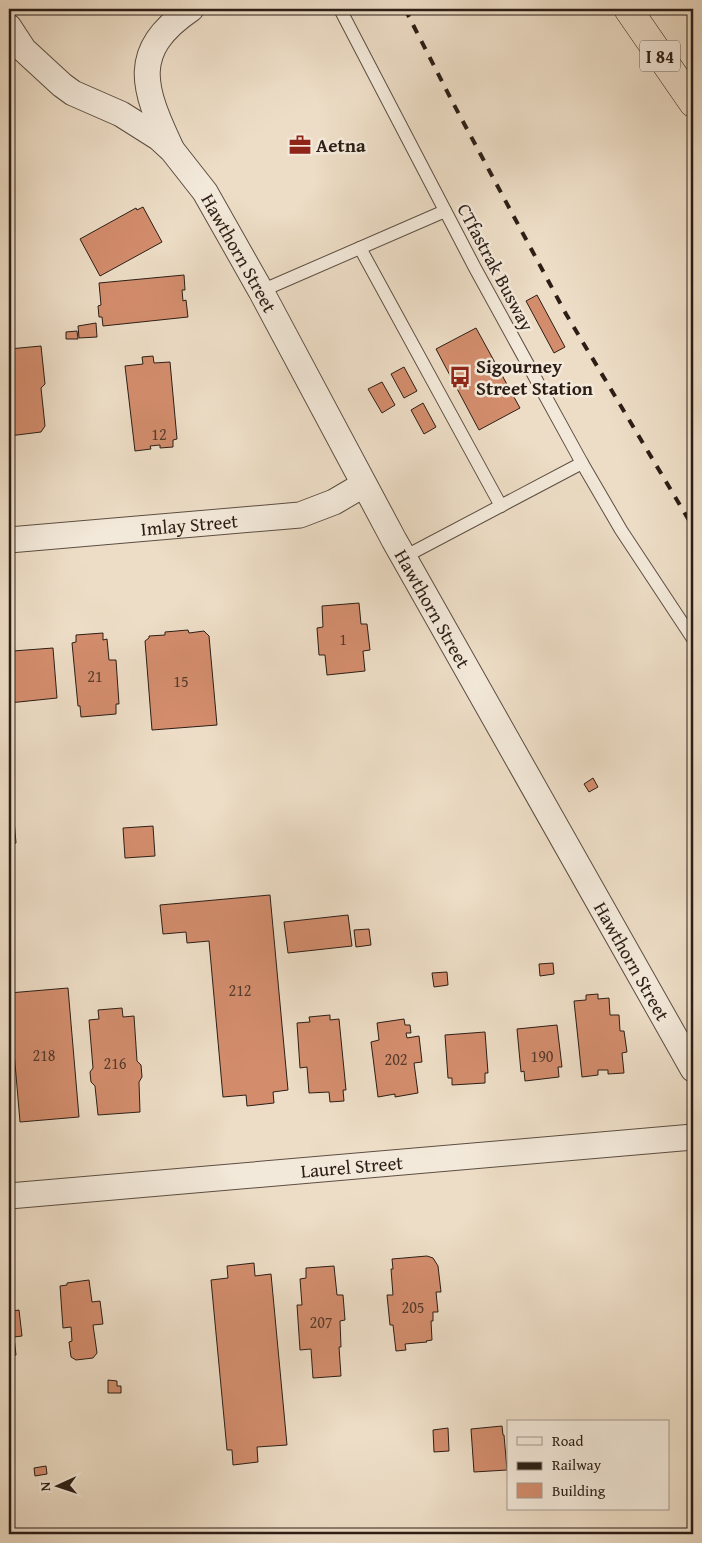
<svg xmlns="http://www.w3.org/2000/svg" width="702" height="1543" font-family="'Gentium Book Plus',serif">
<rect width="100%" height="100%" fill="#edddc6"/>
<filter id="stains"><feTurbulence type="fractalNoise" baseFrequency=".004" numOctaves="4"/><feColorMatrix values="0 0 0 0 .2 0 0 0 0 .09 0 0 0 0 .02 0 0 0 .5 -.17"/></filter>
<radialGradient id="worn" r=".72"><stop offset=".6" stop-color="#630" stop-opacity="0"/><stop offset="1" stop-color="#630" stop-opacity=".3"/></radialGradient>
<g fill="#d38d6d" stroke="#2c1e16">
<polygon points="143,207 162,242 100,276 80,239 136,208 137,210"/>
<polygon points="184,275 185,290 182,290 183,301 186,300 188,317 103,326 102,317 99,317 98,306 101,305 99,283"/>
<polygon points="537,295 565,347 554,353 526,301"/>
<polygon points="96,323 97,337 79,338 78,326"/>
<polygon points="476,328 520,408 479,430 436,349"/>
<polygon points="77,331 78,339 66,339 66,332"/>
<polygon points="41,346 45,384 41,388 45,426 41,432 9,436 9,349"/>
<polygon points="153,356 154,363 170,362 177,439 173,440 173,447 160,448 160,445 150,446 151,449 135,451 125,366 143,364 142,357"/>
<polygon points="404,367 417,391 404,398 391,374"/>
<polygon points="382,382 395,405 382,413 368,389"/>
<polygon points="423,403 436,427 424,434 411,410"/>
<polygon points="359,603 361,624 367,624 370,650 363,651 365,671 327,675 325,655 319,655 317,628 323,627 322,606"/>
<polygon points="188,630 189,633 204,631 209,636 217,725 152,730 145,641 149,638 149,636 165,635 165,632"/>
<polygon points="103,633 103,640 107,639 109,660 116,660 119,704 116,704 116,714 81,717 80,706 78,706 72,643 76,642 76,635"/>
<polygon points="9,642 12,642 13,651 53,648 57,698 9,703"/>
<polygon points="9,761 16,843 9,844"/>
<polygon points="593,778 598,787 589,792 584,784"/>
<polygon points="153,826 155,856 125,858 123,828"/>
<polygon points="270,895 288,1090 273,1092 274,1103 247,1106 246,1095 223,1097 209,941 187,943 186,932 163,934 160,905"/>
<polygon points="348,915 352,946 288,953 284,922"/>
<polygon points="369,929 371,945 356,947 354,930"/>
<polygon points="553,963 554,974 540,976 539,964"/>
<polygon points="447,972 448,985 434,987 432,973"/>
<polygon points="68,988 79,1117 20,1122 9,993"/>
<polygon points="598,994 598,999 609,998 610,1015 619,1015 620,1031 624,1031 627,1052 622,1053 624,1073 608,1074 608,1070 598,1070 598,1075 582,1077 574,1001 586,1000 586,995"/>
<polygon points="122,1008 123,1017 134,1016 137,1061 141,1065 142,1077 139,1082 140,1112 98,1115 95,1086 91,1082 90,1072 93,1068 89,1020 99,1019 98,1010"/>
<polygon points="330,1015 330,1020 339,1019 346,1090 343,1090 344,1101 330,1102 329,1092 309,1093 307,1067 300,1068 297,1023 310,1022 309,1017"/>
<polygon points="404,1019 405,1025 410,1025 411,1033 406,1033 407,1038 419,1036 422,1062 414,1063 418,1093 395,1097 395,1094 378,1097 371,1042 379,1040 377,1023"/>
<polygon points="557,1025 562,1067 558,1067 559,1077 525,1081 524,1071 521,1072 517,1029"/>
<polygon points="485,1032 488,1073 485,1073 485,1083 452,1085 452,1078 448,1078 445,1035"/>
<polygon points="427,1256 433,1258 438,1266 441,1292 436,1292 438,1312 433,1312 433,1321 431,1321 432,1340 426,1341 427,1342 405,1344 406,1350 396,1351 393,1325 390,1325 387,1295 393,1295 391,1269 393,1269 392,1259"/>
<polygon points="254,1263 255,1276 271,1274 287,1445 257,1447 258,1462 233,1465 232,1450 227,1450 211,1280 228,1278 227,1266"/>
<polygon points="334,1266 337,1295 343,1295 345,1320 340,1321 341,1347 339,1347 341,1376 313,1378 311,1349 300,1350 297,1305 302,1305 300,1279 306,1278 306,1268"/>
<polygon points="89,1280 92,1302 100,1301 103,1324 93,1325 97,1353 93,1358 76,1360 71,1357 69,1342 72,1341 71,1327 63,1328 60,1286 67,1285 67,1283"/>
<polygon points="9,1290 12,1311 19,1310 22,1336 14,1337 16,1355 9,1356"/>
<polygon points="108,1380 117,1381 117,1386 121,1386 121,1393 108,1393"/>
<polygon points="502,1426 503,1435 504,1435 507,1470 474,1472 471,1429"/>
<polygon points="448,1428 449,1451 434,1452 433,1430"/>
<polygon points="46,1466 47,1474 35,1476 34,1468"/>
</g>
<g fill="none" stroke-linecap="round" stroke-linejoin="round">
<g stroke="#5c4e42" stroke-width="14">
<g id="service">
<polyline points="340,9 475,268 582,463 621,530 693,639"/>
<polyline points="360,248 501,506"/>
<polyline points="261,291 445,211"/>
<polyline points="404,557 582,463"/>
</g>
</g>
<g stroke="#5c4e42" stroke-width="27">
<g id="minor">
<path id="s1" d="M9 27 24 50 62 85 73 93 121 114 159 138 172 150 205 192 261 291 394 540 693 1069"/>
<path d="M171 148C143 88 129 51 191 9"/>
<path id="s2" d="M9 540 300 515 334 502 363 485"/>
<path id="s3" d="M9 1196 693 1137"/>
</g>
</g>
<g stroke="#2c1e16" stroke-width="29">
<polyline id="motorway" points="628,9 693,103"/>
</g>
<use href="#service" stroke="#f3e9da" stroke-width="12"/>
<use href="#minor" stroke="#f3e9da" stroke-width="25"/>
<use href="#motorway" stroke="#edddc6" stroke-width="28"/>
<polyline stroke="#2c1e16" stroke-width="4" stroke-dasharray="9 9" stroke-linecap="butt" points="405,9 452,101 566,314 693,527"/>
</g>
<defs>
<g id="office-bare" transform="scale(1.725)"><path d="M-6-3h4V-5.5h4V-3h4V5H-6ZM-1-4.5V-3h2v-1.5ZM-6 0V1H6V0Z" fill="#8f2418" stroke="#f3e9da" stroke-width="2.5" paint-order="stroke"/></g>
<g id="bus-bare" transform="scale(1.725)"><path d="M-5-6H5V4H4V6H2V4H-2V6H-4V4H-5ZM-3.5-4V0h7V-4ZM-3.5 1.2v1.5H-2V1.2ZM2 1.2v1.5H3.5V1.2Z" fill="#8f2418" stroke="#f3e9da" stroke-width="2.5" paint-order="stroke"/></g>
</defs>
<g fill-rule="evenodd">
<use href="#office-bare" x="300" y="145"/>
<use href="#bus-bare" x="460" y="377"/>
</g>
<g text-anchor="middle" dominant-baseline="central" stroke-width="5" stroke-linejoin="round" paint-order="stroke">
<g font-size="16" fill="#563a2c">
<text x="159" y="434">12</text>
<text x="343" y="639">1</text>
<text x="95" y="676">21</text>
<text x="181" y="681">15</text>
<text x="240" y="990">212</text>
<text x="44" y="1055">218</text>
<text x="542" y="1056">190</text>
<text x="396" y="1059">202</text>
<text x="115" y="1063">216</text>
<text x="413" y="1307">205</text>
<text x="321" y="1322">207</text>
</g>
<rect fill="#f3e9da" stroke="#685b51" stroke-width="1" x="640" y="40.5" width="40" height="31" rx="4"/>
<g font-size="18" font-weight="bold" fill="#2c1e16">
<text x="660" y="56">I 84</text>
</g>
<g font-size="19" font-weight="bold" fill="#2c1e16" stroke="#f3e9da" text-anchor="start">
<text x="316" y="145">Aetna</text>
<text x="476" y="366">Sigourney<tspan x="476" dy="22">Street Station</tspan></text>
</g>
<g font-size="19" fill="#2c1e16" stroke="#f3e9da">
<text stroke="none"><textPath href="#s1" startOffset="331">Hawthorn Street</textPath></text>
<text transform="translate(496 267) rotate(62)">CTfastrak Busway</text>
<text stroke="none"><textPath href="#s2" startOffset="181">Imlay Street</textPath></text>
<text stroke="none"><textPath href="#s1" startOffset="736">Hawthorn Street</textPath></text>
<text stroke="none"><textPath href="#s1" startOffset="1141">Hawthorn Street</textPath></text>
<text stroke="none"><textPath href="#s3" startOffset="344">Laurel Street</textPath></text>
</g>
</g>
<rect width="702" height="1543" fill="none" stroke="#edddc6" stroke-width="30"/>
<rect x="10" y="10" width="682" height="1523" fill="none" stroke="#2c1e16" stroke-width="2.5"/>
<rect x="15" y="15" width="672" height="1513" fill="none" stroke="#2c1e16"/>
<rect x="507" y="1420" width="162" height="90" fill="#f3e9da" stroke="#a3988c"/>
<rect x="517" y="1437" width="25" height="8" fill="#f3e9da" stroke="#a3988c"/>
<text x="552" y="1446" font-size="15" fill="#2c1e16">Road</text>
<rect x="517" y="1462" width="25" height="8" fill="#2c1e16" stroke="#a3988c"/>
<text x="552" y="1470" font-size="15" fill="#2c1e16">Railway</text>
<rect x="517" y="1483" width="25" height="15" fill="#d38d6d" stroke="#a3988c"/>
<text x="552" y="1496" font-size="15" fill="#2c1e16">Building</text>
<g transform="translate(58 1486) rotate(267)" stroke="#f3e9da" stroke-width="4" paint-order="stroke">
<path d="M0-4L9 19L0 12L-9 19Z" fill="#2c1e16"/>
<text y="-8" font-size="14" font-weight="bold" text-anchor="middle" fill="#2c1e16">N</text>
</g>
<rect width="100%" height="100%" filter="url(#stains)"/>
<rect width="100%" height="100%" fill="url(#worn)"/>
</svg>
